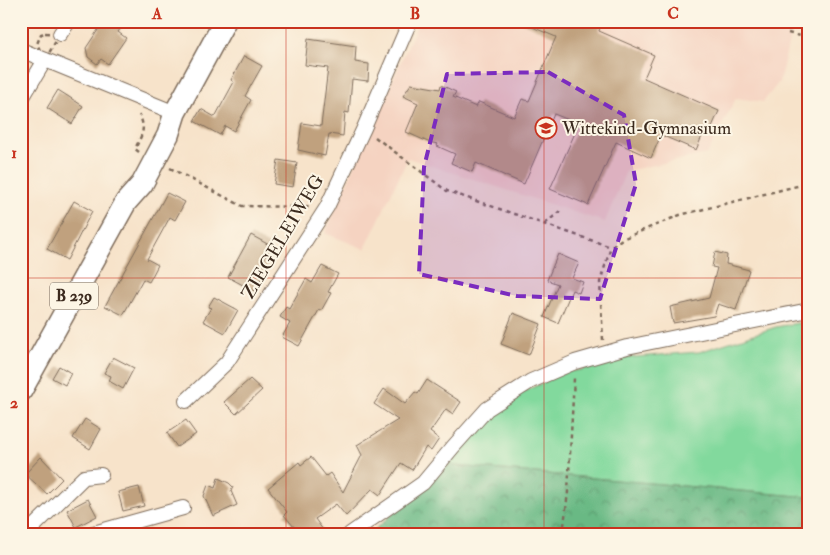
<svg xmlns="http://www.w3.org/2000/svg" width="830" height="555" font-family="'IM FELL Double Pica',serif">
<defs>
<pattern id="forest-crowns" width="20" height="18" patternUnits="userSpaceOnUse" patternTransform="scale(1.25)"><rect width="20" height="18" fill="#69b984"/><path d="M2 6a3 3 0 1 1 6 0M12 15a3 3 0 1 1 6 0" fill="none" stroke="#58976b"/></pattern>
</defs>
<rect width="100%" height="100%" fill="#fcf5e5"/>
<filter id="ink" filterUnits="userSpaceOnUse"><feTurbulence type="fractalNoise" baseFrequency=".02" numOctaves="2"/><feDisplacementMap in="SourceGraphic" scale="10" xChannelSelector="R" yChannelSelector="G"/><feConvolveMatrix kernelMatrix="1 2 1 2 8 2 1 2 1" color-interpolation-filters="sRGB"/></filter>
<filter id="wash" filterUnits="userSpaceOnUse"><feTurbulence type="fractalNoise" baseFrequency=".0096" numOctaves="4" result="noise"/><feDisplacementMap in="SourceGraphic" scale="20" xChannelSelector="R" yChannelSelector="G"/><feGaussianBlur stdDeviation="1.12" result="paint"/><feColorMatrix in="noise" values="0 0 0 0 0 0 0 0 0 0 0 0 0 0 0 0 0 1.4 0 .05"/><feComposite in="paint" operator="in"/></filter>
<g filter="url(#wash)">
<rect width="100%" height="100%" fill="#f7e3ca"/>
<polygon fill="#f5d3c1" points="419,21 794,21 779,82 763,102 736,98 707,154 626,171 605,222 408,158 365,249 325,233"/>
<polygon fill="#82d99d" stroke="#5e825e" points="809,321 809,497 445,465 487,417 523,392 566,372 580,370 622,358 699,352 776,327"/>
<polygon fill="url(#forest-crowns)" stroke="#527251" points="445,465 809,497 809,534 370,534"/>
<g id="blocks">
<g fill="#c0a17e">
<polygon points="104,21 126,21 118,32 126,38 108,64 101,59 97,64 88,57 86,48"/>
<polygon points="518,21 602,21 599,31 654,55 644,78 719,111 711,129 706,127 696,150 661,135 651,158 616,142 588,205 550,189 579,124 554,114 524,184 476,163 472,172 451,163 455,154 437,146 438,144 428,142 406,132 418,103 403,96 411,84 440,89 441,85 456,92 453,97 476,107 479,102 514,117 522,99 529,101 556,37"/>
<polygon points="308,39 356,46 355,62 369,64 368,81 352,79 349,113 345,112 343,136 329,134 325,156 298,150 302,123 321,126 328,68 305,65"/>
<polygon points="244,56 262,66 245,96 251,100 234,131 225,126 220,135 194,121 201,109 215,117 234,82 231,80"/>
<polygon points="58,90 83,106 72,124 47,108"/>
<polygon points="278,160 297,163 293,187 274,184"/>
<polygon points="167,193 185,202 175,220 170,217 147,259 158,265 149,282 143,279 123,315 105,306"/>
<polygon points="74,201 92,211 67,260 47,249"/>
<polygon points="251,235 271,246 262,263 268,266 254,291 228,277"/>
<polygon points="715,252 727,255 726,264 749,270 736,310 718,304 714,316 673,323 670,307 709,298 717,268 712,267"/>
<polygon points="558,254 579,263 572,278 583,282 579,293 572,290 558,323 544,317 558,284 547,280"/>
<polygon points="322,266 338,274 328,292 331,293 321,311 319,310 299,346 282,337 290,323 280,317 286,307 289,309 306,279 312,283"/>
<polygon points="214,297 238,310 225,333 203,321 211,308 208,307"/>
<polygon points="513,313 541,324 529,355 501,344"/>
<polygon points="113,357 134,368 123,389 109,381 111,376 104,373"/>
<polygon points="59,366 71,373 65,385 52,378"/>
<polygon points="250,379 262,390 236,414 224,402"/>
<polygon points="427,380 461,402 453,414 446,409 430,432 439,439 431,451 426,447 412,470 401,463 380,495 372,489 346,516 336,504 315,519 326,534 300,534 284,515 287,512 268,488 299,462 301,465 311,457 326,476 330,473 343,492 362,455 357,445 398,420 374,404 384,389 405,404 415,392 418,394"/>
<polygon points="85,419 101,429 90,449 73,438"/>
<polygon points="186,420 196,434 177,447 167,433"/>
<polygon points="41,457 62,479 47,494 25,474"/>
<polygon points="218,478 229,483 233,487 231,491 237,505 213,516 204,496 208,485 215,488"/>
<polygon points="139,487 144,506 123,511 118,492"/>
<polygon points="88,499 97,516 76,527 67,510"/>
</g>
</g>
</g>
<g filter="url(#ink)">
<use href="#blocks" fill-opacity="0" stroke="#7d6b5a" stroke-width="1"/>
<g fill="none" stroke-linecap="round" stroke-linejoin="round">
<g stroke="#7d6b5a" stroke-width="16">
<g id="minor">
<polyline points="60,34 69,21"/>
<polyline points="21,50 175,113"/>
<polyline points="21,100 45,60"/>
<polyline points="186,401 227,362 327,207 364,128 410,21"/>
<polyline points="26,534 84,477 101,475"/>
<polyline points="90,534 183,508"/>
<polyline points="350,534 423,483 453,447 487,409 531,381 575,362 627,347 809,310"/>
</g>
</g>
<g stroke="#7d6b5a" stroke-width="24">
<polyline id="primary" points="21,391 126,202 142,184 168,135 175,113 225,21"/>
</g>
<g stroke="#7d6b5a" stroke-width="2.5" stroke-dasharray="4 4" stroke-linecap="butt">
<polygon points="45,33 60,34 45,60 37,44 41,34"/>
<polyline points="788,33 809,38"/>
<polyline points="375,137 447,191 611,247"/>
<path d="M139 152 135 149C141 136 147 129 139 115"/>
<polyline points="170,168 242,206 310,207"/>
<polyline points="545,224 560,211"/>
<polyline points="603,340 600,282 611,247 622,239 680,215 801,185 809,180"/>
<polyline points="563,534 568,492 574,378"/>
</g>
<use href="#minor" stroke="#fff" stroke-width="14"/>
<use href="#primary" stroke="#fff" stroke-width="21"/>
</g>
</g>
<path fill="#7b2cbf" fill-opacity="0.2" stroke="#7b2cbf" stroke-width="4" stroke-dasharray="10 6" stroke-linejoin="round" d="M548 72 624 115 636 184 600 299 517 296 419 274 424 167 447 74Z"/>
<path fill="none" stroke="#c8321e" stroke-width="1" stroke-opacity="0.55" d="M286 21V534M544 21V534M21 278H809"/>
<defs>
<g id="school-ring" transform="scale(1.125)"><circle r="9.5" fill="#fcf5e5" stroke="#c8321e" stroke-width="1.5"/><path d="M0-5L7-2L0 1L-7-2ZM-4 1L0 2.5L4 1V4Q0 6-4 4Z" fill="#c8321e"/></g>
</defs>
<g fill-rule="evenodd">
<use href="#school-ring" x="546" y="128"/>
</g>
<g text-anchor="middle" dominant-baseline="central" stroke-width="4" stroke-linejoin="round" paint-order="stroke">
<rect fill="#fcf5e5" stroke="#75675a" stroke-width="1" x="50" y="282.5" width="48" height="27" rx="4"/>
<g font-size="16" font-weight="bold" fill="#3b2a1e">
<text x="74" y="296">B 239</text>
</g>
<g font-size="18" fill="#3b2a1e" stroke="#fcf5e5" text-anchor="start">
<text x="562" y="128">Wittekind-Gymnasium</text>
</g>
<g font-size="18" fill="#3b2a1e" stroke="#fcf5e5">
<text transform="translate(283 237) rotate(-59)">ZIEGELEIWEG</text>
</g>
</g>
<rect width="830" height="555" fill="none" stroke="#fcf5e5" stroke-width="55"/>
<rect x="28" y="28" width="774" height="500" fill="none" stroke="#c8321e" stroke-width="2"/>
<g font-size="16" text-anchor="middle" font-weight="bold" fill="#c8321e">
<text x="157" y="19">A</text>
<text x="415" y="19">B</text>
<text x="673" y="19">C</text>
<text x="14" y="158">1</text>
<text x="14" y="408">2</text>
</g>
</svg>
